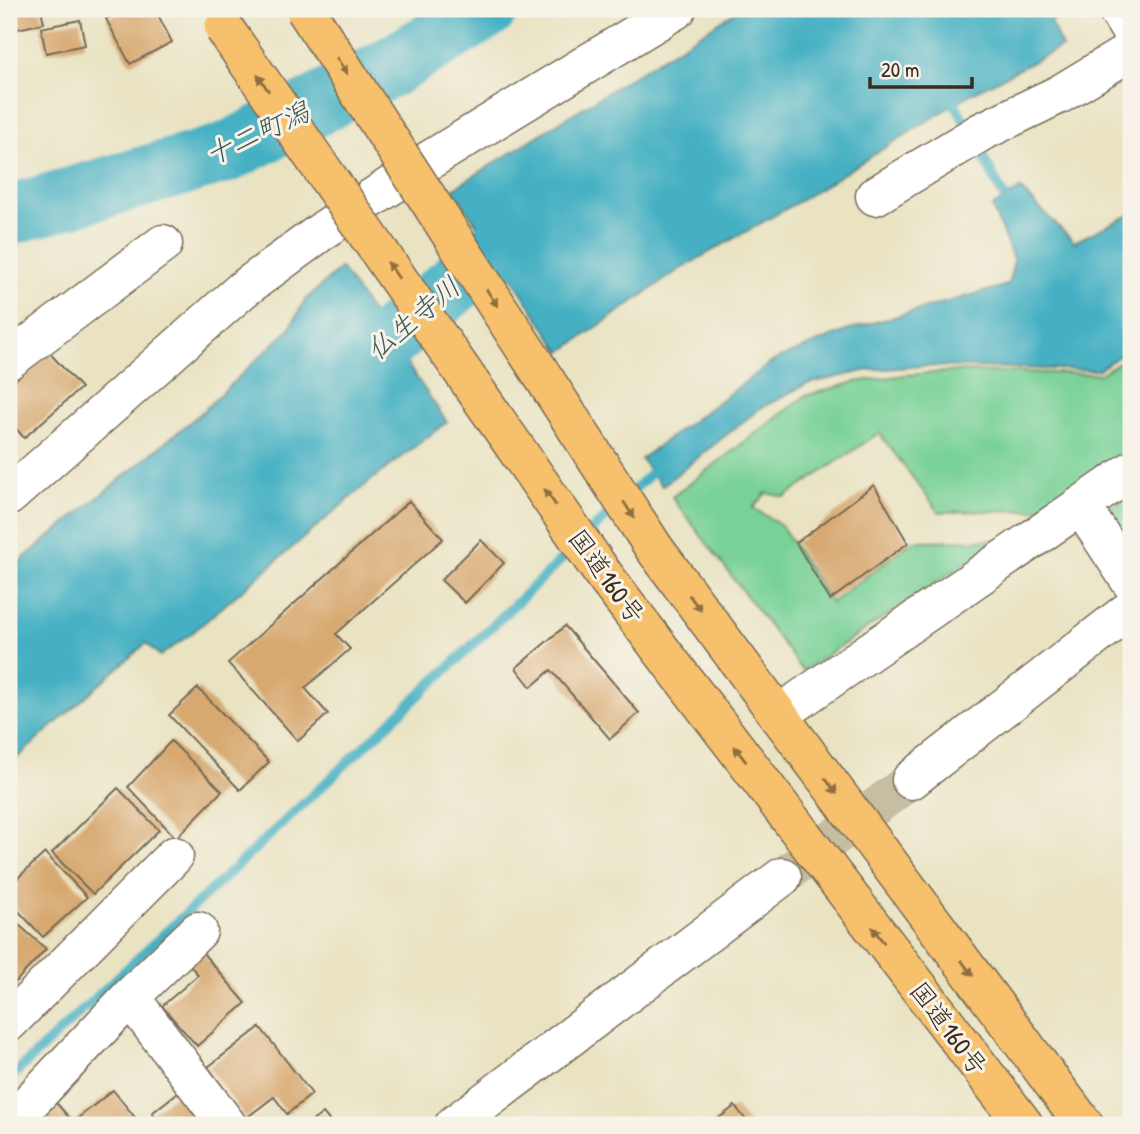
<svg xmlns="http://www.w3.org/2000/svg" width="1140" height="1134" font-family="'Patrick Hand','Klee One',sans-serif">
<rect width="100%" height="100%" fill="#f7f3e8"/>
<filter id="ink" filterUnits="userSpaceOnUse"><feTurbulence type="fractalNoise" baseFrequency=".0143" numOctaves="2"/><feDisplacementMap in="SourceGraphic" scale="14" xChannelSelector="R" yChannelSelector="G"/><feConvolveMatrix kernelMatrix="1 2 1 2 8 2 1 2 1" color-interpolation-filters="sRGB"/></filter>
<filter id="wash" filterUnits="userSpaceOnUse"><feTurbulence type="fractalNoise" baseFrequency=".00686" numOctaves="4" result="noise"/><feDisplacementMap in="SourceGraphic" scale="28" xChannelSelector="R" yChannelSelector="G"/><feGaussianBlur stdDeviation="1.57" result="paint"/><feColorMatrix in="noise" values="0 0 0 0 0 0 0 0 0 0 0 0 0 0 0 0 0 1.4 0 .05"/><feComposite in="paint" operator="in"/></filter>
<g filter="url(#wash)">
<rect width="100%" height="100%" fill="#e9e3c2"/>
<g fill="#78d197" stroke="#5a7e5a" stroke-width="2">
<polygon points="1131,355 1131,446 1037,510 939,512 879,433 785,497 766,493 753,508 781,525 831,603 913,541 1000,540 803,671 672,497 805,396 856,382 905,375 960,371 1100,374"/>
<polygon points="1131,493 1131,553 1101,514"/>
</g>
<g fill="#44b0c3" stroke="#406d70" stroke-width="2">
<polygon points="740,9 1069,9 1050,22 1062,47 974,92 798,202 680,269 561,352 453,189"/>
<polygon points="1020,189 1074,242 1131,214 1131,348 1098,370 925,366 869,370 806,384 759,409 662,486 641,459 775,360 851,329 1008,285 1014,261 992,207"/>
<polygon points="341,268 447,422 370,481 192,633 160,656 146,643 9,765 9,570 201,413 290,328 305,300"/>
</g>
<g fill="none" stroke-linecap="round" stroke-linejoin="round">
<g stroke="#44b0c3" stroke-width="10">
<polyline points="950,94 1011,210"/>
<polyline points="9,1079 460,657 661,464"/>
</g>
<g stroke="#44b0c3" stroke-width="61">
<polyline points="9,215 226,153 387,69 487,9"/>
<polyline points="325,394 557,197"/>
</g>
</g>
<g id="blocks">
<g fill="#d7a870">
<polygon points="9,9 41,9 44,23 9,31"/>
<polygon points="125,9 155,9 172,42 130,64 106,19"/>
<polygon points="80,20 85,45 46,53 41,28"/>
<polygon points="48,351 81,388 24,438 9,420 9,385"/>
<polygon points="874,485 908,543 830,600 796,543"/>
<polygon points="409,501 443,539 336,634 350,649 305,688 328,714 298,741 228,663"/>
<polygon points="481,540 504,563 465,603 441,580"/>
<polygon points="565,626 639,713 610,739 551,670 531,687 516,668"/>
<polygon points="198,688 269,762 240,790 169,715"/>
<polygon points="171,741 222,791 176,838 128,787"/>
<polygon points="118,788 159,830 93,894 52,853"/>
<polygon points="45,853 87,897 43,937 9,901 9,886"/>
<polygon points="9,916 46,949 9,989"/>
<polygon points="202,952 246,1003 197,1046 162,1006 198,975 188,963"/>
<polygon points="260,1027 312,1094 287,1114 274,1097 246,1118 208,1067"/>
<polygon points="113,1090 141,1125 35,1125 32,1118 52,1098 73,1122"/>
<polygon points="181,1090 209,1125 162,1125 152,1113"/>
<polygon points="735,1106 750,1125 710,1125"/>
<polygon points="323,1113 333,1125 307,1125"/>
</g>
</g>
</g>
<g filter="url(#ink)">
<use href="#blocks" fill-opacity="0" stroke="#786b57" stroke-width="2"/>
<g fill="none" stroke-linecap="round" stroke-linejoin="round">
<polyline stroke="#c6bea1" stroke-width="38" stroke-dasharray="38 19" stroke-linecap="butt" points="782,877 911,780"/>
<g stroke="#786b57" stroke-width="41">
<g id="minor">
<polyline points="1117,9 1131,32"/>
<polyline points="875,196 981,132 1060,94 1131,51"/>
<polyline points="9,360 163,244"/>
<polyline points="9,496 242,290 325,229 433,158 677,9"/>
<polyline points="1081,506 1131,582"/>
<polyline points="778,715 1131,471"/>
<polyline points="911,780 1131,609"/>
<polyline points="198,931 130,997 227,1125"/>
<polyline points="9,1022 174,856"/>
<polyline points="9,1124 130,997"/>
<polyline points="454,1125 782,877"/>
</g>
</g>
<g stroke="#786b57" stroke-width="41">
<g id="trunk">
<polyline points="654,548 1084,1125"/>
<polyline points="603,574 1024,1125"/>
</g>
</g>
<use href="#minor" stroke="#fff" stroke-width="38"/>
<use href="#trunk" stroke="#f7c06c" stroke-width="38"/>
<g stroke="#786b57" stroke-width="41" stroke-linecap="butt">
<g id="trunk-bridge">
<polyline points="305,9 654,548"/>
<polyline points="224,28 603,574"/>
</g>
</g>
<use href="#trunk-bridge" stroke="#f7c06c" stroke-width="38"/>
</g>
<defs><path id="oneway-solid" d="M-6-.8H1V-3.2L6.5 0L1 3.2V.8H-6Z" transform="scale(1.75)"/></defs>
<g fill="#906e41">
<use href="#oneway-solid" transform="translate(342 66) rotate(57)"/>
<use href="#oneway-solid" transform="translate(263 83) rotate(-125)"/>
<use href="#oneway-solid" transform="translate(393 270) rotate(-125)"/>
<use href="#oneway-solid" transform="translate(492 298) rotate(57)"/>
<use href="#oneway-solid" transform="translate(550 497) rotate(-125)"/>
<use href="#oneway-solid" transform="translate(629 510) rotate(57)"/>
<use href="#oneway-solid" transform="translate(695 603) rotate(53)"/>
<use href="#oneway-solid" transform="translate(740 754) rotate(-127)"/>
<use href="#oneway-solid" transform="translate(831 786) rotate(53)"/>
<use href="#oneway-solid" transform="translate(878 935) rotate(-127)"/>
<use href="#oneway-solid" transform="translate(967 968) rotate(53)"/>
</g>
</g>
<g text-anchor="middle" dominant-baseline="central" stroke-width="6" stroke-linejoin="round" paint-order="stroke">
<g font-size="26" fill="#3b2a1e" stroke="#f7f3e8">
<text transform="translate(607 576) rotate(54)">国道160号</text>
<text transform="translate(949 1028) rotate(53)">国道160号</text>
</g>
<g font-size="28" font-style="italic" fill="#3e5958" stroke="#f7f3e8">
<text transform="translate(257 133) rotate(-25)">十二町潟</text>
<text transform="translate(413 318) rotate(-40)">仏生寺川</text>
</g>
</g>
<rect width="1140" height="1134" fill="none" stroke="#f7f3e8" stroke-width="35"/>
<path d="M870 77v10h102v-10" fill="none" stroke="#3b2a1e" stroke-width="3.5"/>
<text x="881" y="77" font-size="21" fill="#3b2a1e" stroke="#f7f3e8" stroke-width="5" paint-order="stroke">20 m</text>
</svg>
